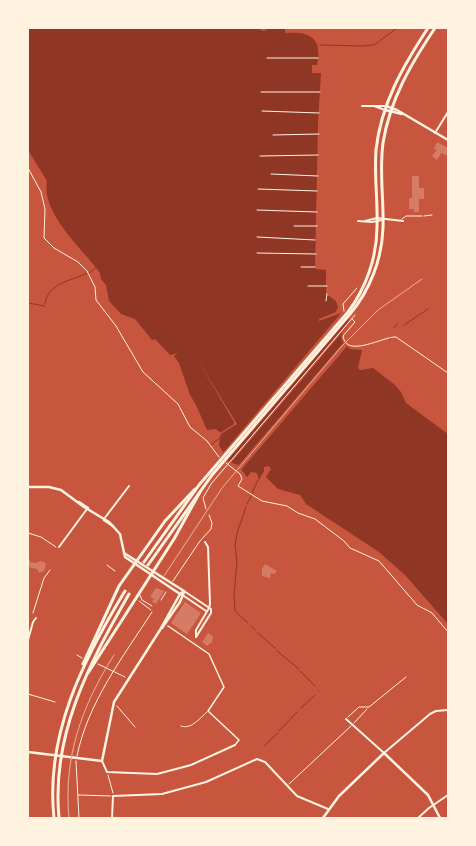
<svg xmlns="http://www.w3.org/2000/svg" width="476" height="846" font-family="Manrope,sans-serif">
<rect width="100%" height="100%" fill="#c8553d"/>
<path fill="#8f3625" d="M28 28H256L264 31 269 28H285V33C309 31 323 37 317 65H312V73H321L318 123 315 267 316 269 326 270V294L336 301 338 307 336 312 319 319V321L341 313 349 319V322C340 335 337 338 350 349L362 350 358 368 360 370 373 368 395 385 401 392 406 403 448 434V624L405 575 379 552 306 504 300 495 278 489 266 477 271 469 269 466 264 467V471L259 480 257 473 251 472 247 477 238 465 229 462 219 445 221 433 216 429 207 430 196 405 190 395 179 363 174 356 178 353 170 355 155 339 152 340 135 319 121 314 109 301 106 285 101 279 100 273C83 249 41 214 47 181L28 150Z"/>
<g fill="#c8553d">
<polygon points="342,312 350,317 226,462 221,455"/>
<polygon points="351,318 351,322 230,464 228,464"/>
<polygon points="344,342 348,345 241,470 237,467"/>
<polygon points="196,357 237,424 221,434 220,433 234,424 234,422"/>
</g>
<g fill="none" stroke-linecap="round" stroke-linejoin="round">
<g stroke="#8f3625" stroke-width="1">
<polyline points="320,45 362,46 374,45 397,28"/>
<polyline points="89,273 96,268"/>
<polyline points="28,303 45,306"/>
<path d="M45 303C49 282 72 281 87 273"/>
<polyline points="404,325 428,309"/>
<polyline points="394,328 397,324"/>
<polyline points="390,338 390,340"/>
<polyline points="211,445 221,437"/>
<polyline points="252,493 258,480"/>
<polyline points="247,504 251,496"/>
<polyline points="246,507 237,533 235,545 237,562 234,595 235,611 248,623"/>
<polyline points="251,626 255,630"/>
<polyline points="258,633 275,648"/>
<polyline points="277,651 299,669"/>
<polyline points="300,671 315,686"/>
<polyline points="318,690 319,691"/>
<polyline points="301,708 315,695"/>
<polyline points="279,731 297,712"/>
<polyline points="264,746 278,733"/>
</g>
</g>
<g fill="#d67c66">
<polygon points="437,142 448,148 448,156 441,153 437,160 432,156 437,150 434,149"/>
<polygon points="412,176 419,176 419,188 424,188 424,199 419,199 419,212 414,212 414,209 409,209 409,198 412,198"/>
<polygon points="30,559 30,562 36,563 40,561 46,563 44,571 39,573 37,569 28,567 28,560"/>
<polygon points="265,564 277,571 274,574 271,573 270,578 262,576 262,569"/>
<polygon points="156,588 164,591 156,604 152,602 154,599 150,597"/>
<polygon points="185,602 201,613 187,634 171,623"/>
<polygon points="208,633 213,636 212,642 207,646 202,642"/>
</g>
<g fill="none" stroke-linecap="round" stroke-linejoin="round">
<g stroke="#fff3e0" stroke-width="1">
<polyline points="267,58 318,58"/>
<polyline points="261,92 320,92"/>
<polyline points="262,111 319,113"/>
<polyline points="273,135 319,134"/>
<polyline points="260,156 318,155"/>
<polyline points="28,168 41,192 45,209 44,238 54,248 78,262 87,271 95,287 96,300 116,326 143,372 178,404 190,427 207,441 219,457"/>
<polyline points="271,174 318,176"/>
<polyline points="258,189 317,191"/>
<polyline points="257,210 317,212"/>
<polyline points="424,216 432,215"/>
<polyline points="294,226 317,226"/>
<polyline points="257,237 315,240"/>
<polyline points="257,253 316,254"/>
<polyline points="301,267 315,267"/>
<polyline points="308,286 327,286"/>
<polyline points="326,301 327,294"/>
<polyline points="344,311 343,304 357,288"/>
<path d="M352 319 355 322 343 336C346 359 384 336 396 337L448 373"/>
<polyline points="226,463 240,474 242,479 238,486 262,501 287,506 298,513 315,519 344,541 350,548 379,561 417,605 432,613 448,632"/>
<polyline points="206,509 203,498 211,484 355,315"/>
<polyline points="28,533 41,537 56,547"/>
<polyline points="107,565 115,571"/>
<polyline points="173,581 200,541 211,529 212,523 209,515"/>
<polyline points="161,600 166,592"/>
<polyline points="139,601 151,610"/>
<polyline points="33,613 44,578 50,570"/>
<polyline points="77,655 82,658"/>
<polyline points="98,664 125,677"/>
<polyline points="28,694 55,702"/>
<polyline points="117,706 135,727"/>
<polyline points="348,717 359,707 369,707 406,677"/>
<polyline points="354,723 367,709"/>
<path d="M181 726C191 730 200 718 207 712"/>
<path d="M77 756C88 702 123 657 152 612"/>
<polyline points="76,761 79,818"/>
<polyline points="108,775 113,793"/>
<polyline points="289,784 351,726"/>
<polyline points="78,795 111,796"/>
</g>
<g stroke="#fff3e0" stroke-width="1">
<polyline points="402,219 406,216 422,216"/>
<polyline points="140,595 142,600 152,606"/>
</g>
<polyline stroke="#fff3e0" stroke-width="1.5" points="168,626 209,654 224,687 208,711 239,740 235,745"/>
<g stroke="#fff3e0" stroke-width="2">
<polyline points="362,106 386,106"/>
<polyline points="374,106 385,110"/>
<polyline points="435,133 448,112"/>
<polyline points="358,221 372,222 382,220"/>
<polyline points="365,221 377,218 403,221"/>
<polyline points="104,519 129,486"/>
<polyline points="59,547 87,509"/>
<polyline points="184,591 211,609 211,613 196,637"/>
<polyline points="181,594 206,611"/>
<polyline points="196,637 196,630 209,608 210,604 208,547 205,542"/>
<polyline points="28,640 33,622 36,618"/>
<polyline points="346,719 384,753 430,714 436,711 448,710"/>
<polyline points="102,761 107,772 157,774 191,765 235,745"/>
<polyline points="112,818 113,796 162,794 206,782 257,759 265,762 297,796 328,809"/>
<polyline points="418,818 429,808 448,795"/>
</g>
<g stroke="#fff3e0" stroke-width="2.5">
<polyline points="386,106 397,110 448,140"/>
<polyline points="385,110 402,114"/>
<polyline points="28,487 49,487 61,490 84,507 109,522 120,534 125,557 180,594"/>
<polyline points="79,502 88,508"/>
<polyline points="104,520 113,526"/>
<polyline points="124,553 184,591"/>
<polyline points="162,628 180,602 184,592"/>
<polyline points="28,752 102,761 114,702 160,630 180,594 184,591"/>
<polyline points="323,818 339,796 384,753 428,795 440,818"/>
</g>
<g stroke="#fff3e0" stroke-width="3">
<path d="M144 562 199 485 348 312C366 288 377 257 377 227 378 201 374 176 376 150 381 104 403 66 428 28"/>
<path d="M148 565 212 475 350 314C370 290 382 259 383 228 384 199 379 172 383 143 390 99 411 64 435 28"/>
<polyline points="83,664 119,586 165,521 195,489"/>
<polyline points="88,673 174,539 200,492"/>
<path d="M54 818C45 735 83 660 125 591"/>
<path d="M59 818C51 735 89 664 129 594"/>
</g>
<g stroke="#e9b49f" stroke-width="1">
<polyline points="164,576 222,488 341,347 378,310 422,279"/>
<path d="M69 818C63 758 82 705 114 655"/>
</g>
</g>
<rect width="476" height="846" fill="none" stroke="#fff3e0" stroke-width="58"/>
</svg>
